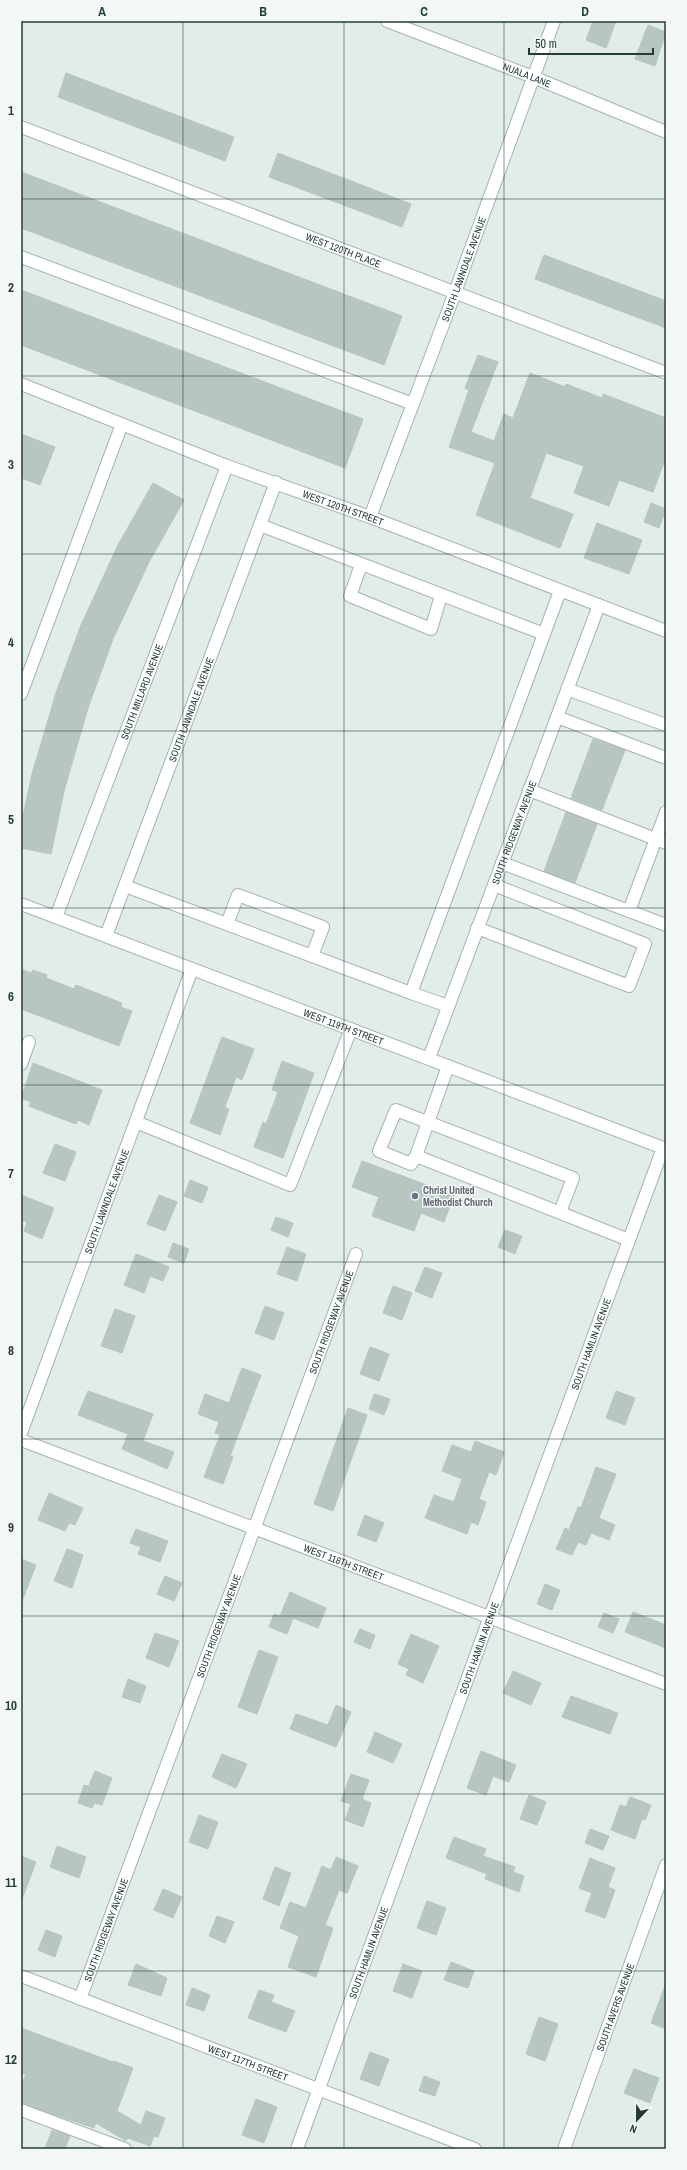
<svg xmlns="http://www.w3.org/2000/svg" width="687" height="2170" font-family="'Archivo Narrow',sans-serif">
<rect width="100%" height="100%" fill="#e2ece8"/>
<g fill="#b8c6c1" stroke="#b5c5bf">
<polygon points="593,21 616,21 606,48 586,40"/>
<polygon points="648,25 666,32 655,66 635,59"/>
<polygon points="66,73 234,137 225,161 58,97"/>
<polygon points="278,153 411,204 402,227 269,177"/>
<polygon points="21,172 402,316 384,365 21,228"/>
<polygon points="544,255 666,301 666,328 535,279"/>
<polygon points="21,290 363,419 345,468 21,345"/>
<polygon points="478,355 498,362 471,432 494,441 504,414 513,418 530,373 565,387 566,384 602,398 603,394 666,418 666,457 653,492 619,480 609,506 574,493 584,466 546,453 530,498 573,514 560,548 476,515 495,463 449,447 469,390 465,388"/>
<polygon points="21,434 55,447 40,485 21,478"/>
<polygon points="153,483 184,500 149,562 113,639 88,708 64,791 51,854 21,848 21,825 32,774 56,693 81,625 118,545"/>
<polygon points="651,503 666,509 659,528 644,522"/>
<polygon points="597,523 642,540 629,574 584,558"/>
<polygon points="593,739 625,750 602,810 571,798"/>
<polygon points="566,812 597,824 575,883 544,871"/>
<polygon points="21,969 31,973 33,970 47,975 46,978 74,989 76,985 122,1003 121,1007 132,1011 119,1046 21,1009"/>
<polygon points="222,1037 254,1049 242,1080 236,1077 225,1107 229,1109 220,1135 190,1123"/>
<polygon points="282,1061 314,1073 283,1158 254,1147 263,1122 266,1124 278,1092 272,1090"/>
<polygon points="33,1063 102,1090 89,1125 78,1120 76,1124 44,1112 29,1106 31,1102 21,1098"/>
<polygon points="55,1144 76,1152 65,1181 43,1173"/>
<polygon points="362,1161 454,1195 444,1222 421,1213 414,1231 372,1216 379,1197 352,1187"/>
<polygon points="190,1180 208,1187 202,1203 184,1196"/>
<polygon points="21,1195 54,1208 42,1239 24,1231 27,1222 21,1220"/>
<polygon points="159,1195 177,1202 165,1231 147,1224"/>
<polygon points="276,1217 293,1223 288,1237 271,1230"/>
<polygon points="505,1230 522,1236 515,1254 498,1247"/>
<polygon points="173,1243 189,1249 184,1263 168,1257"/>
<polygon points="287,1247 306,1254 297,1281 277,1274"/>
<polygon points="136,1254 169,1267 163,1281 150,1276 144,1293 124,1285"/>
<polygon points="425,1267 442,1273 432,1298 415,1291"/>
<polygon points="393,1286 412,1293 402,1320 383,1313"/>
<polygon points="265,1306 284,1313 274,1340 255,1333"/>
<polygon points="115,1309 135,1316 122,1353 101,1346"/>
<polygon points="370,1347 389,1354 379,1381 360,1374"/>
<polygon points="242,1368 261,1375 230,1456 233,1457 223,1484 204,1477 220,1435 215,1433 219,1422 198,1414 205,1394 229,1403"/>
<polygon points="88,1391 153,1414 143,1441 174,1452 167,1469 122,1449 128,1434 78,1415"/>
<polygon points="616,1391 635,1398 625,1425 606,1418"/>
<polygon points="374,1394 390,1399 384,1415 369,1409"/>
<polygon points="348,1408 367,1415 333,1511 314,1504"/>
<polygon points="475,1441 504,1452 496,1475 489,1472 479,1499 486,1502 478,1525 471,1522 467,1534 425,1518 434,1495 454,1502 462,1479 442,1471 452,1445 471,1452"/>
<polygon points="596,1467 616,1474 599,1518 615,1525 609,1540 591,1533 586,1545 578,1542 572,1555 556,1549 565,1528 569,1530 578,1507 581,1508"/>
<polygon points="49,1493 83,1508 75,1525 69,1523 65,1531 38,1520"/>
<polygon points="365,1515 384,1523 376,1542 357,1535"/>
<polygon points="136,1529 168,1541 160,1562 138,1554 141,1547 130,1543"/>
<polygon points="67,1549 83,1555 72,1588 54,1581"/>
<polygon points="21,1559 36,1565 22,1601 21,1601"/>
<polygon points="165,1576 182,1583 174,1601 157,1594"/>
<polygon points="545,1584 560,1590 552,1610 537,1604"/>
<polygon points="290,1592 326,1608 318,1628 293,1618 287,1634 269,1627 274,1614 280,1616"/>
<polygon points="633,1612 666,1625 666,1648 625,1632"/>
<polygon points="604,1613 619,1619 613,1633 598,1627"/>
<polygon points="360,1629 375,1635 370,1649 354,1642"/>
<polygon points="155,1633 179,1641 169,1667 146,1658"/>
<polygon points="411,1634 439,1646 423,1683 406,1675 409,1669 398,1664"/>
<polygon points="259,1650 278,1657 257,1714 238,1707"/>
<polygon points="513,1671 541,1683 531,1705 503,1693"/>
<polygon points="128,1679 146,1686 140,1703 122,1697"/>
<polygon points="571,1696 618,1713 610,1734 562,1717"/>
<polygon points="336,1705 351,1712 336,1747 290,1729 296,1714 328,1725"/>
<polygon points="375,1732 402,1744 393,1763 367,1752"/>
<polygon points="481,1751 516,1765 509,1782 493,1776 486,1795 467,1788"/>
<polygon points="222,1754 247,1764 236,1788 212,1777"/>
<polygon points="95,1771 112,1778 102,1805 94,1803 92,1808 78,1803 84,1785 89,1786"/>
<polygon points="351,1774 369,1780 362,1799 371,1803 363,1827 345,1820 351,1804 341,1801"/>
<polygon points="529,1795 546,1802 537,1825 520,1819"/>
<polygon points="630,1797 651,1805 645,1820 642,1819 635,1839 611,1830 620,1805 626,1807"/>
<polygon points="199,1815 218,1822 208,1849 189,1842"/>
<polygon points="590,1829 609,1836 603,1850 585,1843"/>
<polygon points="454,1837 486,1849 483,1856 515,1867 513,1872 524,1876 519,1892 485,1879 487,1874 446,1858"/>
<polygon points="57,1846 86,1857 79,1878 50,1867"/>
<polygon points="21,1856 36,1862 22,1899 21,1899"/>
<polygon points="336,1857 358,1866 347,1893 339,1890 325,1925 333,1928 316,1977 288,1967 299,1936 280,1928 290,1902 306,1908 322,1866 331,1870"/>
<polygon points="590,1858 615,1868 608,1887 615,1890 605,1918 585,1911 592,1893 579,1888"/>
<polygon points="275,1867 291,1873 279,1906 263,1899"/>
<polygon points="163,1889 182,1897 173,1918 154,1910"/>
<polygon points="427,1901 446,1908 436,1935 417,1928"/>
<polygon points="217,1916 234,1922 225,1943 209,1936"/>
<polygon points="46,1930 62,1936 55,1957 38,1950"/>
<polygon points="451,1962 474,1971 468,1988 444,1980"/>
<polygon points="136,1964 167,1978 161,1996 128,1985"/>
<polygon points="403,1964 422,1971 412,1998 393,1991"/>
<polygon points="665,1986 666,1986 666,2029 651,2023"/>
<polygon points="192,1988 210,1995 204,2011 186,2005"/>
<polygon points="259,1990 274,1995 271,2002 295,2011 286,2032 248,2018"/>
<polygon points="539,2017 558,2024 545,2061 526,2054"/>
<polygon points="21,2028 113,2062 114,2061 133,2068 117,2111 141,2125 146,2111 165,2118 158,2137 154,2136 150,2146 128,2138 126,2141 96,2123 94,2128 21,2103 21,2086 26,2074 21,2073"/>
<polygon points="370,2052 389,2059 379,2086 360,2079"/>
<polygon points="634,2069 659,2078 650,2103 624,2093"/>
<polygon points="424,2076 440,2082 435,2096 419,2091"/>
<polygon points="256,2099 277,2107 264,2143 242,2135"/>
<polygon points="52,2130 70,2136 65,2149 45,2149"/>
</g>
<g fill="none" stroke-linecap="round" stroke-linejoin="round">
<g stroke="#a5b4af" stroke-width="14">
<g id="minor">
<path id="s1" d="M387 21 533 77 666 132"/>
<path id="s2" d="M21 127 666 373"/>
<polyline points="21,257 413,404"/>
<path id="s3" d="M21 384 227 466 370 517 666 631"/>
<path id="s4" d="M370 517 447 314 554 21"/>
<polyline points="260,525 544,634"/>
<polyline points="361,565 350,596 431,629 441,596"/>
<polyline points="567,689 666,725"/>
<polyline points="21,694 122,424"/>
<polyline points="557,717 666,758"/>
<polyline points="529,790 666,843"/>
<polyline points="502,863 666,925"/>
<polyline points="125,886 411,993 560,591"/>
<path id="s5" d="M21 904 666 1149"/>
<polyline points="629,911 666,812"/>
<path id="s6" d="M56 917 227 466"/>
<polyline points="227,924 238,895 323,927 312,956"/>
<polyline points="477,928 629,986 645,944 494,885"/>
<path id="s7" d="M106 936 276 482"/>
<polyline points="411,993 448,1006"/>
<path id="s8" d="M429 1058 599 605"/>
<polyline points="21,1064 29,1042"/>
<polyline points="448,1066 416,1156 629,1240"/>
<polyline points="136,1122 290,1185 351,1029"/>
<polyline points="416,1156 411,1164 379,1151 396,1110 573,1178 560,1212"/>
<path id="s9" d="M21 1433 192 969"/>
<path id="s10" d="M21 1440 666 1684"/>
<path id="s11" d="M21 1976 475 2149"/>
<path id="s12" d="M80 1999 356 1254"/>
<polyline points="21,2110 125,2149"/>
<path id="s13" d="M297 2149 484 1633 663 1148"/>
<path id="s14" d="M564 2149 666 1865"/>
</g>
</g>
<use href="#minor" stroke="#fff" stroke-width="12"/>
</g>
<path fill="none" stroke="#233c36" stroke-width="1" stroke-opacity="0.55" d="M183 21V2149M344 21V2149M504 21V2149M21 199H666M21 376H666M21 554H666M21 731H666M21 908H666M21 1085H666M21 1262H666M21 1439H666M21 1616H666M21 1794H666M21 1971H666"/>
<circle fill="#6b7280" stroke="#f3f8f6" stroke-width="1.5" cx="415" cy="1196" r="4"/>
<g text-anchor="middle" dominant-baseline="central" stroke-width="3" stroke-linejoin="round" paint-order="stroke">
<g font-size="10" fill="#233c36" stroke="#f3f8f6">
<text stroke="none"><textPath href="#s1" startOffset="150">NUALA LANE</textPath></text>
<text stroke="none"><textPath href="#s2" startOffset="345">WEST 120TH PLACE</textPath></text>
<text stroke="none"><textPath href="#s4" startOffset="265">SOUTH LAWNDALE AVENUE</textPath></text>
<text stroke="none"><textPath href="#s3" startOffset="345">WEST 120TH STREET</textPath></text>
<text stroke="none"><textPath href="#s6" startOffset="241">SOUTH MILLARD AVENUE</textPath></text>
<text stroke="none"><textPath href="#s7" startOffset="242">SOUTH LAWNDALE AVENUE</textPath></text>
<text stroke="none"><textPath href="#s8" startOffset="241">SOUTH RIDGEWAY AVENUE</textPath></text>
<text stroke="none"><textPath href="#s5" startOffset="345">WEST 119TH STREET</textPath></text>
<text stroke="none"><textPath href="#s9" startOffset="247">SOUTH LAWNDALE AVENUE</textPath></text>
<text stroke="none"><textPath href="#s12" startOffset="722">SOUTH RIDGEWAY AVENUE</textPath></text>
<text stroke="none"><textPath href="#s13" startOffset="857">SOUTH HAMLIN AVENUE</textPath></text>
<text stroke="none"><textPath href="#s10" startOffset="345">WEST 118TH STREET</textPath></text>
<text stroke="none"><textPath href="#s12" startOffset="398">SOUTH RIDGEWAY AVENUE</textPath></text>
<text stroke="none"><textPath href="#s13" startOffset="533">SOUTH HAMLIN AVENUE</textPath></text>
<text stroke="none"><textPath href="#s12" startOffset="74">SOUTH RIDGEWAY AVENUE</textPath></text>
<text stroke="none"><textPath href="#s13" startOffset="209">SOUTH HAMLIN AVENUE</textPath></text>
<text stroke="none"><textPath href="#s14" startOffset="151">SOUTH AVERS AVENUE</textPath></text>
<text stroke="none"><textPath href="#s11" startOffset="243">WEST 117TH STREET</textPath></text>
</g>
<g font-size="10" font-weight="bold" fill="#5b616d" stroke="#f3f8f6" text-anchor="start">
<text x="423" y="1190">Christ United<tspan x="423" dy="12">Methodist Church</tspan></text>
</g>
</g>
<rect width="687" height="2170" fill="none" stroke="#f3f8f6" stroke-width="44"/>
<g transform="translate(637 2120) rotate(202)" stroke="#f3f8f6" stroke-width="3" paint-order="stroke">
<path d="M0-3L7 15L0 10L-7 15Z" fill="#233c36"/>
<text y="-6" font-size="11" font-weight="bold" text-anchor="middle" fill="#233c36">N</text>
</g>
<path d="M529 48v6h124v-6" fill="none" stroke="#233c36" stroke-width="2"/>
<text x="535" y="48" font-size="12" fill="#233c36" stroke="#f3f8f6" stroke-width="3" paint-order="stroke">50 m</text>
<rect x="22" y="22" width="643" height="2126" fill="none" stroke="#233c36" stroke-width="1.5"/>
<g font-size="13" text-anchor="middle" font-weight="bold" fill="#233c36">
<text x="102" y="16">A</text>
<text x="263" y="16">B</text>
<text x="424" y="16">C</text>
<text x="585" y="16">D</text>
<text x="11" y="115">1</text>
<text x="11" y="292">2</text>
<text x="11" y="469">3</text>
<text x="11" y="647">4</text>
<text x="11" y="824">5</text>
<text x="11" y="1001">6</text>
<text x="11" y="1178">7</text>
<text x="11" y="1355">8</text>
<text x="11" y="1532">9</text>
<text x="11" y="1710">10</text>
<text x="11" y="1887">11</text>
<text x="11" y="2064">12</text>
</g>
</svg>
